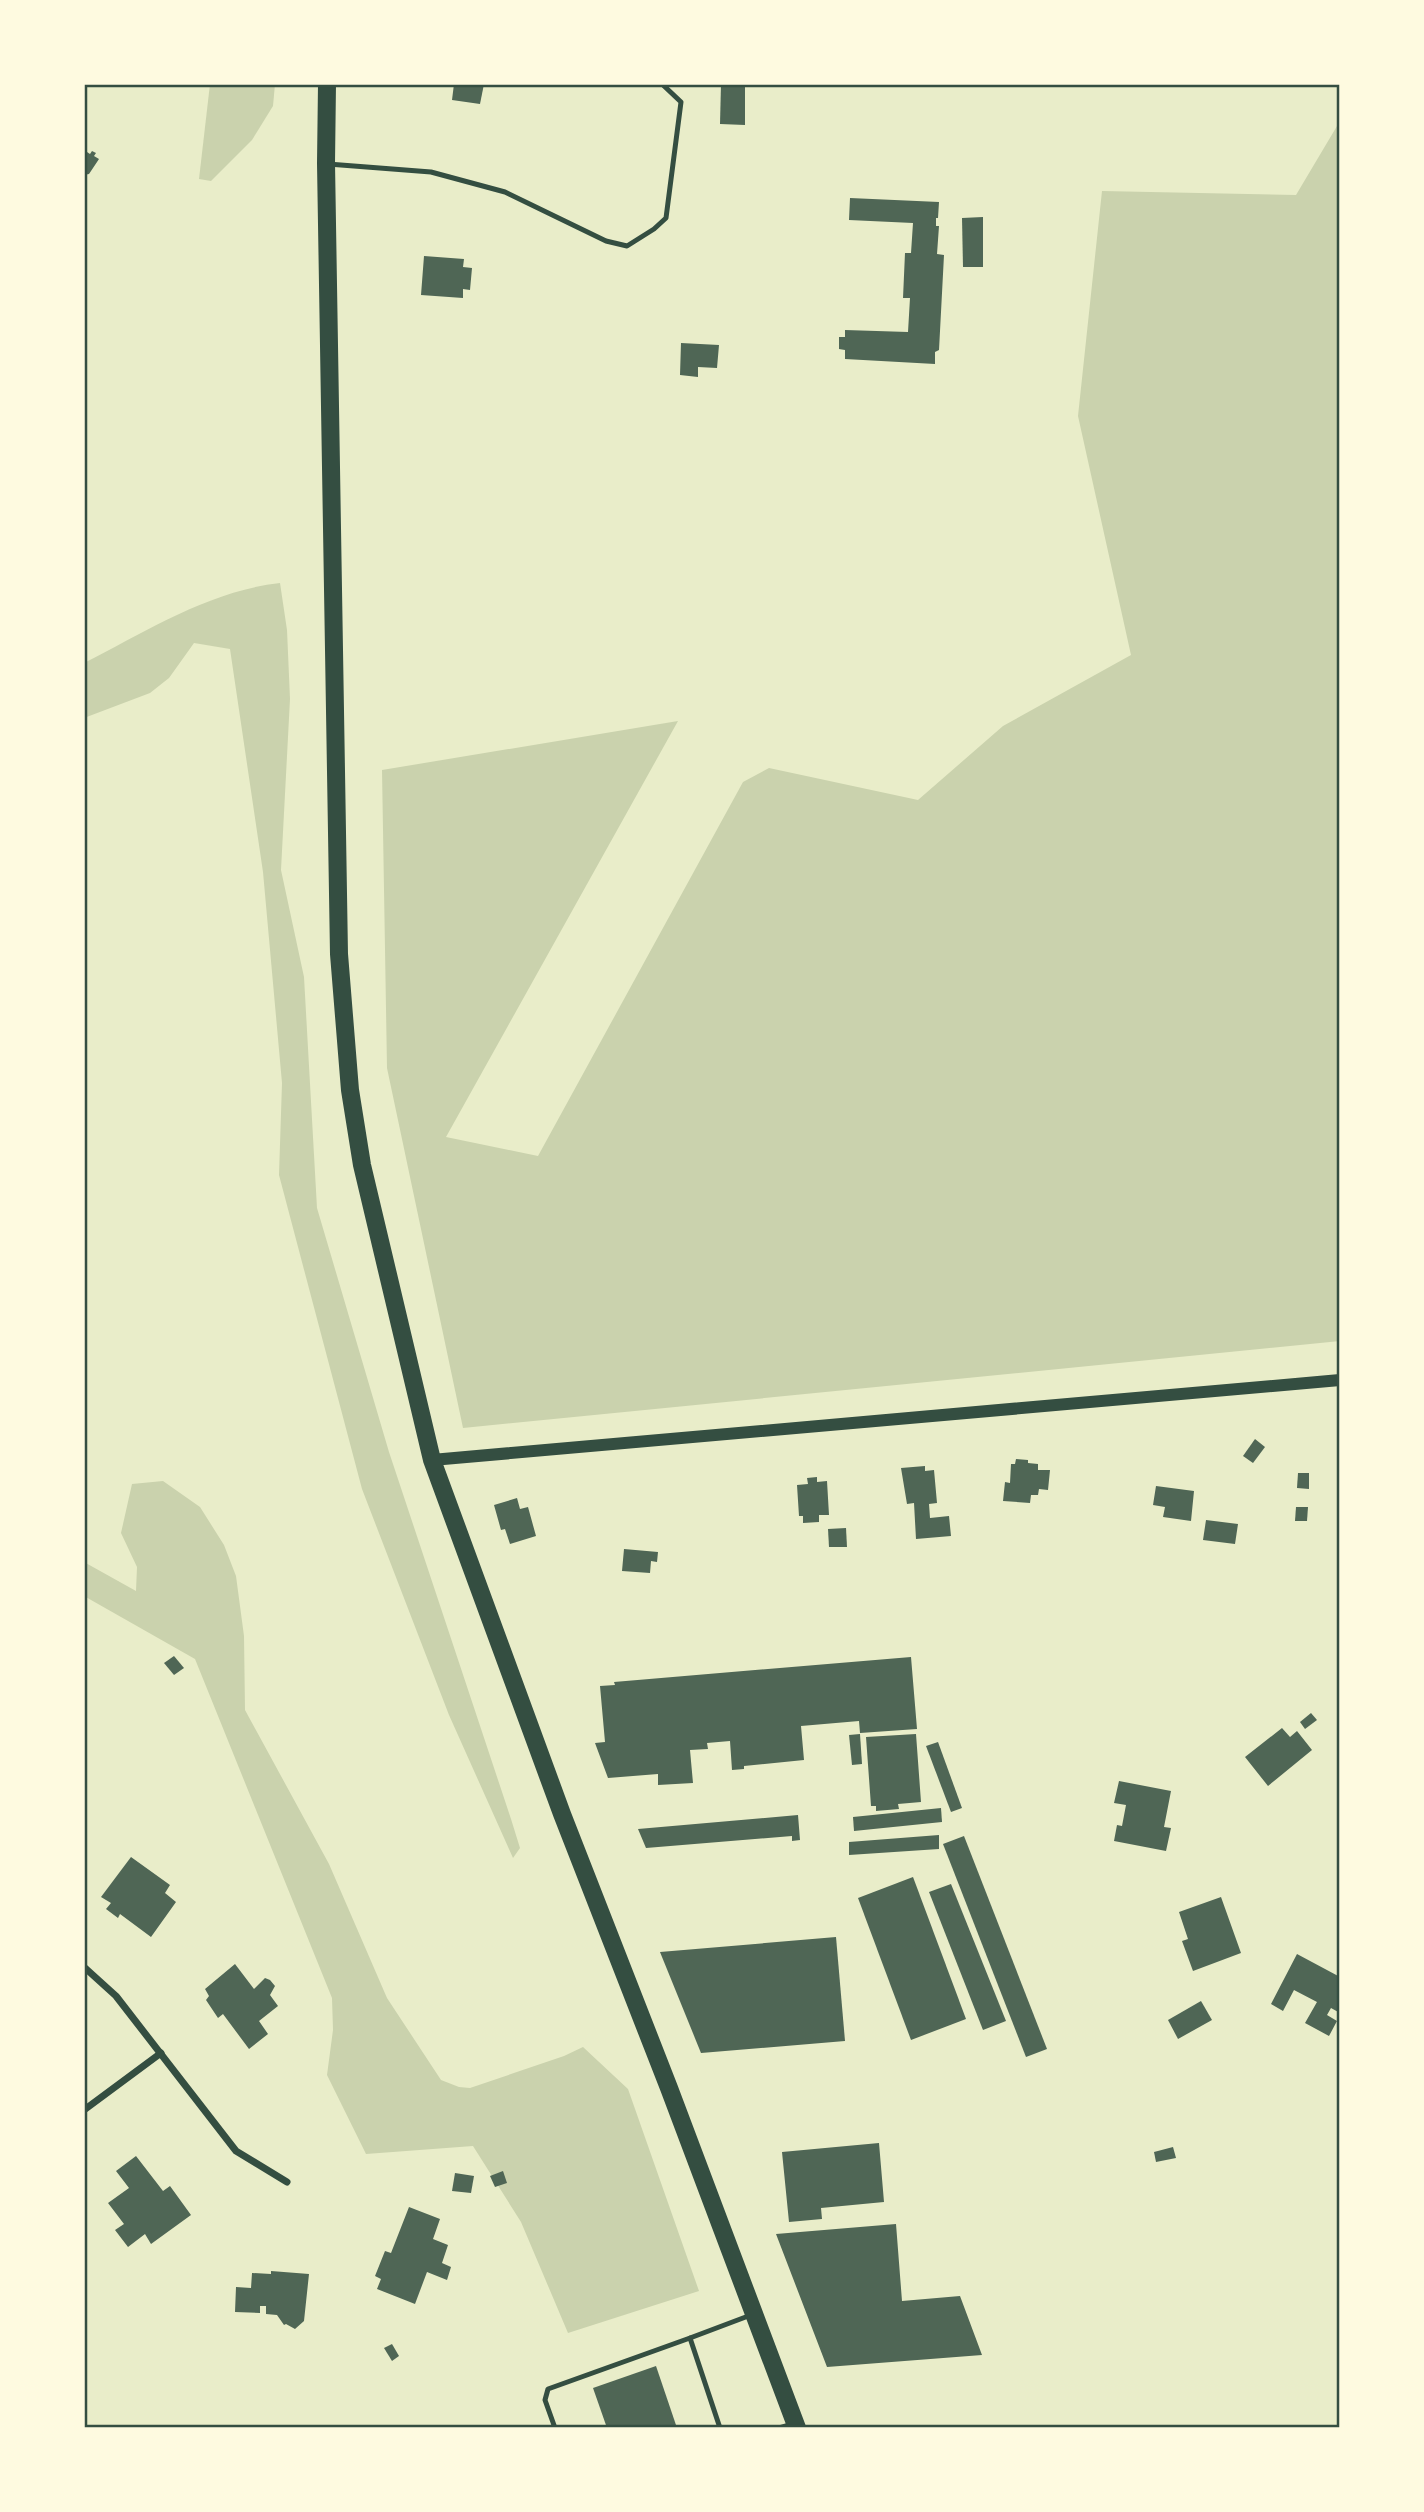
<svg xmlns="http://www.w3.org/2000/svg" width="1424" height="2512" font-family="Jost,sans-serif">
<rect width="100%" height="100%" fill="#e9edc9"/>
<g fill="#cad2ad">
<polygon points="210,84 275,84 273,106 252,140 211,181 199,179"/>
<polygon points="1340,121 1340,1341 463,1428 387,1068 382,770 678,721 446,1137 538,1156 743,782 769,768 918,800 1003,726 1131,655 1078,416 1102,191 1296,195"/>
<path d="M280 583 287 630 290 699 281 870 304 977 317 1208 389 1452 511 1819 520 1848 513 1858 449 1715 362 1489 279 1175 282 1083 263 872 230 649 194 643 169 678 150 693 84 718V663C147 631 209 591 280 583Z"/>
<polygon points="163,1481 200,1507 224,1545 236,1576 244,1636 245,1710 329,1864 387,1998 441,2080 459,2087 470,2088 564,2056 583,2047 628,2089 699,2291 568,2333 521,2222 473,2146 366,2154 327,2075 333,2030 332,1998 195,1659 84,1596 84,1562 136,1591 137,1567 121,1533 132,1484"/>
</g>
<g fill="#4f6655">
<polygon points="454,84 484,84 480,104 452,100"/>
<polygon points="721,84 745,84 745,125 720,124"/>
<polygon points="84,150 90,154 92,151 96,153 94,156 99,159 89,174 84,175"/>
<polygon points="850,198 939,202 938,218 936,218 936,226 939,226 937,254 944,255 939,350 935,352 935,364 845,359 845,350 839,349 839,337 845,337 845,330 908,332 910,298 903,298 905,253 911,253 913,223 849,220"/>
<polygon points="983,217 983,267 963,267 962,218"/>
<polygon points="424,256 464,259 463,267 472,268 470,290 463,289 463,298 421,295"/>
<polygon points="681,343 719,345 717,368 698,367 698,377 680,375"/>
<polygon points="1255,1439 1265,1447 1253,1463 1243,1456"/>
<polygon points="1016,1459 1028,1460 1028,1463 1038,1464 1038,1470 1050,1470 1048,1490 1039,1489 1038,1495 1031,1495 1030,1503 1003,1501 1005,1482 1010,1483 1011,1464 1015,1464"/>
<polygon points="925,1466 925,1471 934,1470 937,1503 929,1504 930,1518 949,1516 951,1536 916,1539 914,1503 907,1504 901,1468"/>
<polygon points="1298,1473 1309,1473 1309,1489 1297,1488"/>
<polygon points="817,1477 817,1482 827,1481 829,1515 819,1515 819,1522 803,1523 803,1516 799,1516 797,1485 808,1484 807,1478"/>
<polygon points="1156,1486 1194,1491 1191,1521 1163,1517 1165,1507 1153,1505"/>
<polygon points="517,1498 520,1509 528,1507 536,1536 510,1544 505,1529 501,1530 494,1505"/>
<polygon points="1296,1507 1308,1507 1307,1521 1295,1521"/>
<polygon points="1206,1520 1238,1524 1235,1544 1203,1540"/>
<polygon points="846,1528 847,1547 829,1547 828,1529"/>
<polygon points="624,1549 658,1552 657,1562 651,1561 650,1573 622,1571"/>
<polygon points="174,1656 184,1668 174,1675 164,1663"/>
<polygon points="911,1657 917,1729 860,1733 859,1721 801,1726 804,1760 744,1766 744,1769 732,1770 730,1741 707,1743 708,1749 690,1750 693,1783 658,1785 658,1774 608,1778 595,1743 605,1742 600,1686 615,1685 614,1682"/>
<polygon points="1311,1713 1317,1720 1305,1729 1300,1722"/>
<polygon points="1282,1728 1290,1737 1297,1731 1312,1750 1268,1786 1245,1757"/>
<polygon points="860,1734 862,1764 852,1765 849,1735"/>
<polygon points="916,1734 921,1802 898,1804 899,1809 876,1811 876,1806 871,1806 866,1737"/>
<polygon points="938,1742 962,1808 951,1812 926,1746"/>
<polygon points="1119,1781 1171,1791 1164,1827 1171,1828 1166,1851 1114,1841 1117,1825 1122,1826 1126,1805 1114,1803"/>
<polygon points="941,1808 942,1822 854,1831 853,1817"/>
<polygon points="798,1815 800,1840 792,1841 792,1836 646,1848 638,1829"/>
<polygon points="939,1835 939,1849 849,1855 849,1842"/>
<polygon points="964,1836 1047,2049 1026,2057 943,1844"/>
<polygon points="131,1857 170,1885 165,1893 176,1902 151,1937 120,1914 118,1918 106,1909 111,1903 101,1897"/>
<polygon points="913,1877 966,2019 911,2040 858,1898"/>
<polygon points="951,1884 1006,2021 983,2030 929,1892"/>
<polygon points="1221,1897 1241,1953 1193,1971 1182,1941 1188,1939 1179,1912"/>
<polygon points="836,1937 845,2041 701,2053 660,1952"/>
<polygon points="1297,1954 1340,1977 1340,2013 1331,2008 1327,2015 1337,2021 1329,2036 1305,2023 1317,2002 1294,1990 1283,2011 1271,2004"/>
<polygon points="235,1964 254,1989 265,1978 270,1980 275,1986 270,1995 278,2006 259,2021 268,2034 249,2049 223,2014 218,2018 206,2000 209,1996 205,1989"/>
<polygon points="1201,2001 1212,2020 1178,2039 1168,2020"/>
<polygon points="879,2143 884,2202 821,2208 822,2219 789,2222 782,2152"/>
<polygon points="1173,2147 1176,2158 1156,2162 1154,2152"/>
<polygon points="136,2156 163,2191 170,2186 191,2215 151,2244 145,2234 128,2247 115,2230 124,2224 108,2203 129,2188 116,2171"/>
<polygon points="503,2171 507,2183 495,2187 490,2176"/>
<polygon points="455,2173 474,2176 471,2193 452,2191"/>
<polygon points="409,2207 440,2219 433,2239 448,2245 442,2263 451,2267 447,2280 427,2272 415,2304 377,2289 381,2279 375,2276 385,2251 391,2253"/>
<polygon points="896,2224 902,2301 960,2296 982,2355 827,2367 776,2234"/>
<polygon points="271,2271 309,2274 304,2321 295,2329 286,2324 284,2325 277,2315 266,2314 266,2306 260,2306 260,2313 235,2312 236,2287 251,2288 252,2273 271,2274"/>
<polygon points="392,2344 399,2356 392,2361 384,2348"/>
<polygon points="656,2366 677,2428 607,2428 593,2388"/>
</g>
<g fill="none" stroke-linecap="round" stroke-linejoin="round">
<g stroke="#344e41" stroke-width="5">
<polyline points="328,164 431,172 505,192 606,241 627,246 654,229 666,218 681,102 662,84"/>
<polyline points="555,2428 545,2400 548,2389 690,2338"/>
<polyline points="720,2428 690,2338 751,2315"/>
<polyline points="779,2428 793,2424"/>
</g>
<g stroke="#344e41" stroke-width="7">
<polyline points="84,1967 116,1996 236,2151 287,2182"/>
<polyline points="84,2110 161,2053"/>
</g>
<polyline stroke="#344e41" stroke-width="12" points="432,1460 1340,1380"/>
<polyline stroke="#344e41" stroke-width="18" points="327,84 326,163 339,954 350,1090 362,1165 432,1460 562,1814 669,2088 797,2428"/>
</g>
<rect width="1424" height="2512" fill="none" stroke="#fefae0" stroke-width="172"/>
<rect x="86" y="86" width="1252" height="2340" fill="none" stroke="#344e41" stroke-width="2.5"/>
</svg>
